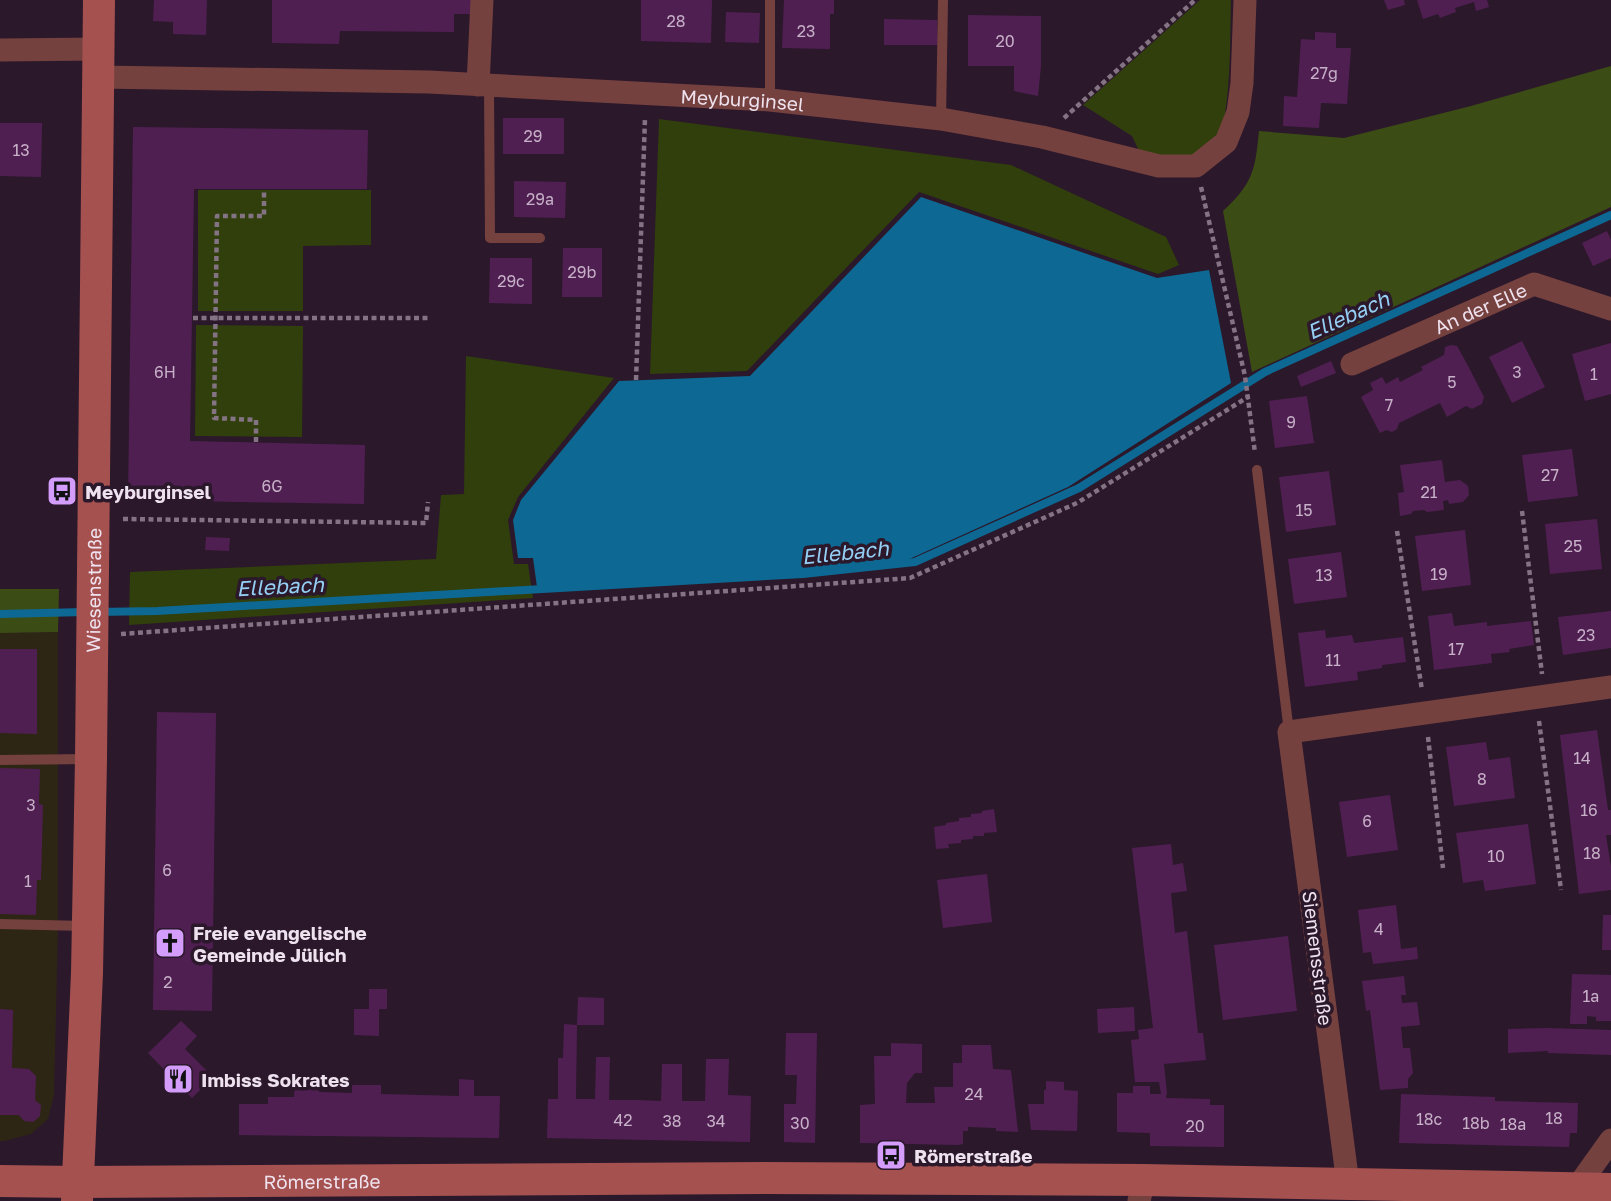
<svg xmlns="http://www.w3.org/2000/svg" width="1611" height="1201" font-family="'Golos Text',sans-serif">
<rect width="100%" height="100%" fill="#2b182b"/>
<polygon fill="#2d2615" points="58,632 58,929 54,1095 48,1119 31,1134 5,1141 0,1141 0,633"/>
<g fill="#303f0c">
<path d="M1200 0H1231C1230 29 1232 121 1216 141 1211 148 1201 154 1195 159L1141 155 1132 136 1083 105Z"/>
<polygon points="659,119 1011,165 1166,237 1179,265 1158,274 919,192 747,371 650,374"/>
<polygon points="198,190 371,190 371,245 303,246 303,311 198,311"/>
<polygon points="196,325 303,326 302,437 195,436"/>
<polygon points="466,356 614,378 518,497 508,520 514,564 528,564 533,598 129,625 130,572 436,559 441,495 464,494"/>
</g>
<g fill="#3c4c15">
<path d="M1611 66V207L1252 372 1223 211C1253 183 1255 171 1259 131L1344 138 1471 106Z"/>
<polygon points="0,589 59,589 58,632 0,633"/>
</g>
<polygon fill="#0d6993" points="921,197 1157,278 1209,270 1231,383 1068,487 905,561 794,572 537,587 533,558 518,558 513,520 521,500 619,381 750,376"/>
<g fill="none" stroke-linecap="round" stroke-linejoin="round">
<g stroke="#0d6993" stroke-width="8">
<polyline points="97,612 157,611 803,574 915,562 1079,488 1265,372 1611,215"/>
<polyline points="0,614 85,612"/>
</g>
</g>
<g fill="#501f52">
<polygon points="154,0 207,0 206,35 173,34 173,22 153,21"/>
<polygon points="272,0 472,0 472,14 454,14 454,32 340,31 339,44 272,43"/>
<polygon points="641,0 712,0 711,43 641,41"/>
<polygon points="784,0 834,0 834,14 830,14 830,49 782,48"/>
<polygon points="1384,0 1404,0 1405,5 1388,10"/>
<polygon points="1417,0 1487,0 1489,7 1476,11 1474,2 1455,8 1456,12 1440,18 1438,14 1423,19"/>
<polygon points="726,12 760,13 759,43 725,42"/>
<polygon points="968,15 1041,16 1041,66 1038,96 1014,91 1014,66 968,66"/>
<polygon points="884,19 937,20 938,45 884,45"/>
<polygon points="1315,32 1336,33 1336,48 1351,48 1347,104 1321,103 1319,128 1283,126 1284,96 1297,97 1301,39 1315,40"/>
<rect x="503" y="118" width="61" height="36"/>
<polygon points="0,123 42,123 41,177 0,176"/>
<polygon points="133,127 368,130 367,189 194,189 190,441 365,445 364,504 128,500"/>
<polygon points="514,181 566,182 565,218 514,217"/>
<polygon points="1607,231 1611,240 1611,258 1593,266 1582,243"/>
<polygon points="563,248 602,248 602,297 562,297"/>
<polygon points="490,258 532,258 532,304 489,303"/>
<polygon points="1522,341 1545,387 1512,403 1489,357"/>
<polygon points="1611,343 1611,394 1585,401 1572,354"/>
<polygon points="1451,345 1457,346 1467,364 1484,397 1482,404 1472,409 1466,406 1447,417 1440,403 1399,423 1397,429 1392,432 1386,430 1380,433 1361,397 1373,390 1370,383 1382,377 1386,384 1398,377 1400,382 1423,370 1421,367 1444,355 1445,347"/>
<polygon points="1331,361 1336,373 1301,387 1297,376"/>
<polygon points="1307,396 1314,443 1275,448 1269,401"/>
<polygon points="1572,449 1578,496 1528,502 1522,455"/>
<polygon points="1442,460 1445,482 1460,480 1468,486 1469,495 1463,502 1449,504 1448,500 1443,501 1444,510 1427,512 1424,510 1413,511 1411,514 1400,516 1398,493 1404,492 1400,465"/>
<polygon points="1329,471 1336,525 1286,532 1279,477"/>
<polygon points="1597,519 1602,569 1550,574 1545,524"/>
<polygon points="1465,530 1471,585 1422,591 1415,536"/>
<polygon points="206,537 230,538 229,551 205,550"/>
<polygon points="1341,552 1347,597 1294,604 1288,559"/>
<polygon points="1611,611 1611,648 1563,655 1558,617"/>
<polygon points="1452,613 1454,626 1487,622 1487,626 1531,621 1534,645 1509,649 1510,652 1491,654 1492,663 1434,670 1428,616"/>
<polygon points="1325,630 1326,638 1352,635 1354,643 1403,637 1406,662 1382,665 1382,668 1357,672 1358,680 1305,687 1298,633"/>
<polygon points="0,649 37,649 37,734 0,733"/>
<polygon points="157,712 216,713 212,1011 153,1010"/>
<polygon points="1597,730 1608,810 1611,810 1611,835 1606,835 1611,867 1611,890 1579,894 1560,735"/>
<polygon points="1486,742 1489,760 1510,757 1515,798 1454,806 1446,747"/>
<polygon points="0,768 40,769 39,804 43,805 41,880 37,880 36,915 0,914"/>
<polygon points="1390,795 1398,850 1347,857 1339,802"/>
<polygon points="994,809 997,832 984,833 984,836 973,836 973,839 961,840 961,843 948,844 949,848 936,849 934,827 946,825 946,823 959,821 959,818 971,817 971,814 982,813 982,811"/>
<polygon points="1528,824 1536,884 1485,891 1483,880 1463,883 1456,833"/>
<polygon points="1171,844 1173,865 1183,863 1187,891 1171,893 1175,933 1187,931 1198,1033 1203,1033 1206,1060 1164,1064 1167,1093 1166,1098 1210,1099 1210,1105 1224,1105 1224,1147 1150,1146 1150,1133 1117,1132 1117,1093 1133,1093 1133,1086 1150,1086 1150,1094 1161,1094 1159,1082 1135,1082 1131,1040 1139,1039 1138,1030 1153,1028 1132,848"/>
<polygon points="987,874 992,922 943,928 937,880"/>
<polygon points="1396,905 1401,949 1417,947 1418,959 1373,964 1371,952 1363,953 1358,910"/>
<polygon points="1603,915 1611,915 1611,950 1602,950"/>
<polygon points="1288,936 1297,1011 1223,1020 1214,945"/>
<polygon points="1572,974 1611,975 1611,1021 1596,1021 1596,1017 1587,1016 1587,1024 1570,1024"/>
<polygon points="1404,976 1406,995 1401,995 1402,1003 1417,1002 1420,1025 1401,1027 1403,1048 1410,1048 1413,1073 1408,1079 1408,1088 1380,1090 1370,1010 1366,1011 1362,981"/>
<polygon points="369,989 387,989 387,1009 379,1009 379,1036 354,1035 354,1009 369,1009"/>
<polygon points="578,997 604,998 604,1025 577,1025"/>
<polygon points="1134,1007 1135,1031 1098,1033 1097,1009"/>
<polygon points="0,1009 13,1010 12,1068 29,1069 36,1076 35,1100 41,1105 40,1116 33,1122 24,1121 19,1115 0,1115"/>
<polygon points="181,1021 197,1036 185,1049 213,1077 192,1098 148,1053"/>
<polygon points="564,1024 577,1025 576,1099 595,1099 596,1057 610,1057 609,1100 637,1100 661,1101 662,1064 682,1064 682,1101 705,1101 706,1059 729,1059 728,1095 751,1096 750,1142 547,1138 548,1099 558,1099 558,1058 563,1058"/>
<polygon points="1547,1028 1611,1030 1611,1055 1548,1053 1548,1051 1508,1053 1508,1029"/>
<polygon points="786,1033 817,1033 815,1143 784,1142 784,1104 796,1104 797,1075 785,1075"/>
<polygon points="891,1043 922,1044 922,1073 915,1073 907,1083 906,1103 935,1103 934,1087 953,1087 953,1063 962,1063 962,1045 991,1045 993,1069 1011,1070 1018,1132 996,1131 996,1128 968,1127 968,1131 963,1131 963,1144 958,1145 860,1143 860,1105 875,1104 874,1056 891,1056"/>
<polygon points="459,1079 474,1080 474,1096 500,1096 499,1138 239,1135 239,1104 268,1104 268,1097 294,1097 295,1080 319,1080 319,1092 352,1093 352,1085 381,1085 381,1094 459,1096"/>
<polygon points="1046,1081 1064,1082 1064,1090 1078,1091 1077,1131 1031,1130 1028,1104 1044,1104 1044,1090 1046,1090"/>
<polygon points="1401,1094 1495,1097 1495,1101 1578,1103 1577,1133 1570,1133 1569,1147 1399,1143"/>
</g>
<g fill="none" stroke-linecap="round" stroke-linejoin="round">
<g stroke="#837383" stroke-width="4.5" stroke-dasharray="5 3.5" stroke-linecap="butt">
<polyline points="1064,118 1195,0"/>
<polyline points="1201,187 1245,376 1255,453"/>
<polyline points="193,318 429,318"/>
<polyline points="636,380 645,118"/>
<polyline points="256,442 256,420 214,418 217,216 264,216 264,189"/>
<polyline points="1522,511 1542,674"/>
<polyline points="123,519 426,523 428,502"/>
<polyline points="1397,531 1422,690"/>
<polyline points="121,634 910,578 1077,503 1248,397"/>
<polyline points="1539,721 1561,890"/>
<polyline points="1428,737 1443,868"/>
</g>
<g stroke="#75413f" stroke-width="10">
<polyline points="770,0 770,100"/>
<polyline points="489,85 490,238 540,238"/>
<polyline points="941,119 943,0"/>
<polyline points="1257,470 1289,732"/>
<polyline points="0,760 89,759"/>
<polyline points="0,924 85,926"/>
</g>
<g stroke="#75413f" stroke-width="23">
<polyline points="0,50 99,49"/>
<path id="s1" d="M99 77 429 82 770 100 941 119 1042 137 1159 166H1196L1226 142 1238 112 1242 83 1245 0"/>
<polyline points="478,85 482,0"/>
<path id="s2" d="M1352 364 1534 284 1611 309"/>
<polyline points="1348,1184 1289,732 1611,687"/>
<polyline points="1576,1189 1611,1140"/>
<polyline points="1139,1201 1144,1180"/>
</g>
<g stroke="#a4514f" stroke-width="32">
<path id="s3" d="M0 1181 77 1182 764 1178 1144 1180 1611 1189"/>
<path id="s4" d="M77 1201 87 973 91 759 99 0"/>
</g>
</g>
<defs>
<g id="bus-square" transform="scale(1.575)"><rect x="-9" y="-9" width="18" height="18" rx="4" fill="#d49cfb" stroke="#2b182b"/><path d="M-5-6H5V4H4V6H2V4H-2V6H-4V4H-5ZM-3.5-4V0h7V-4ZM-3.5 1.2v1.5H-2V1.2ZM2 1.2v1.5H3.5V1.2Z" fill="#111"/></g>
<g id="church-square" transform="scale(1.575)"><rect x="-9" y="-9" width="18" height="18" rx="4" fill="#d49cfb" stroke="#2b182b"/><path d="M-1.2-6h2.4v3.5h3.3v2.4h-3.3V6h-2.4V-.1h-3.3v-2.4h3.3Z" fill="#111"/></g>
<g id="restaurant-square" transform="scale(1.575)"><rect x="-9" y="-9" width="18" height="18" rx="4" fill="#d49cfb" stroke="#2b182b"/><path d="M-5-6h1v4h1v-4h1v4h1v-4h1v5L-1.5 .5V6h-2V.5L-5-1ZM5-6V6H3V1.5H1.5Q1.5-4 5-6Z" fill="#111"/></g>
</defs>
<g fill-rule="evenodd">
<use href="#bus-square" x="62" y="491"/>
<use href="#church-square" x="170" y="943"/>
<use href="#restaurant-square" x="178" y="1079"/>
<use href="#bus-square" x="891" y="1155"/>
</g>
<g text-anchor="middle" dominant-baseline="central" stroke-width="7" stroke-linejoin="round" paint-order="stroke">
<g font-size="16" fill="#c7b1c8">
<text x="676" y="21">28</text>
<text x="806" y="31">23</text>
<text x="1005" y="41">20</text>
<text x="1324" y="73">27g</text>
<text x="533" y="136">29</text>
<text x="21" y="150">13</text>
<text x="540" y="199">29a</text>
<text x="582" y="272">29b</text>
<text x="511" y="281">29c</text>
<text x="165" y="372">6H</text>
<text x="1517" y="372">3</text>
<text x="1594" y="374">1</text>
<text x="1452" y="382">5</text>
<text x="1389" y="405">7</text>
<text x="1291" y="422">9</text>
<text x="1550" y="475">27</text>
<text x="272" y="486">6G</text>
<text x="1429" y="492">21</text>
<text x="1304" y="510">15</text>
<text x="1573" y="546">25</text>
<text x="1439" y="574">19</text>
<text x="1324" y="575">13</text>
<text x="1586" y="635">23</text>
<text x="1456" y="649">17</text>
<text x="1333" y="660">11</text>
<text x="1582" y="758">14</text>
<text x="1482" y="779">8</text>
<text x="31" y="805">3</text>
<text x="1589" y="810">16</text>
<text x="1367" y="821">6</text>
<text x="1592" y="853">18</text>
<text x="1496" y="856">10</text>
<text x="167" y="870">6</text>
<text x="28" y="881">1</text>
<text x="1379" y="929">4</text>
<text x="168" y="982">2</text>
<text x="1591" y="996">1a</text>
<text x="974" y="1094">24</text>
<text x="1554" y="1118">18</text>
<text x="1429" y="1119">18c</text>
<text x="623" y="1120">42</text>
<text x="672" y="1121">38</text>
<text x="716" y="1121">34</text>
<text x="800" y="1123">30</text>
<text x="1476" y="1123">18b</text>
<text x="1513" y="1124">18a</text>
<text x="1195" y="1126">20</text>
</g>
<g font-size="19" fill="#efe2ef" stroke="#2b182b">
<text stroke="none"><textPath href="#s1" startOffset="644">Meyburginsel</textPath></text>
<text stroke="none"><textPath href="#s2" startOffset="140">An der Elle</textPath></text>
<text stroke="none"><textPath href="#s4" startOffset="611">Wiesenstraße</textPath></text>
<text transform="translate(1318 958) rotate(83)">Siemensstraße</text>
<text stroke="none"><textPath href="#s3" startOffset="322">Römerstraße</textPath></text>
</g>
<g font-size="19" font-weight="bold" fill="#efe2ef" stroke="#2b182b" text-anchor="start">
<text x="85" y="491">Meyburginsel</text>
<text x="193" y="932">Freie evangelische<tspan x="193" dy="22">Gemeinde Jülich</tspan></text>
<text x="201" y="1079">Imbiss Sokrates</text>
<text x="914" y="1155">Römerstraße</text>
</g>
<g font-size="21" font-style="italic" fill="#95d0f4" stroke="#2b182b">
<text transform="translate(1348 315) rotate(-24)">Ellebach</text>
<text transform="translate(845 552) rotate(-6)">Ellebach</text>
<text transform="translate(280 586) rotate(-3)">Ellebach</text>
</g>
</g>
</svg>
